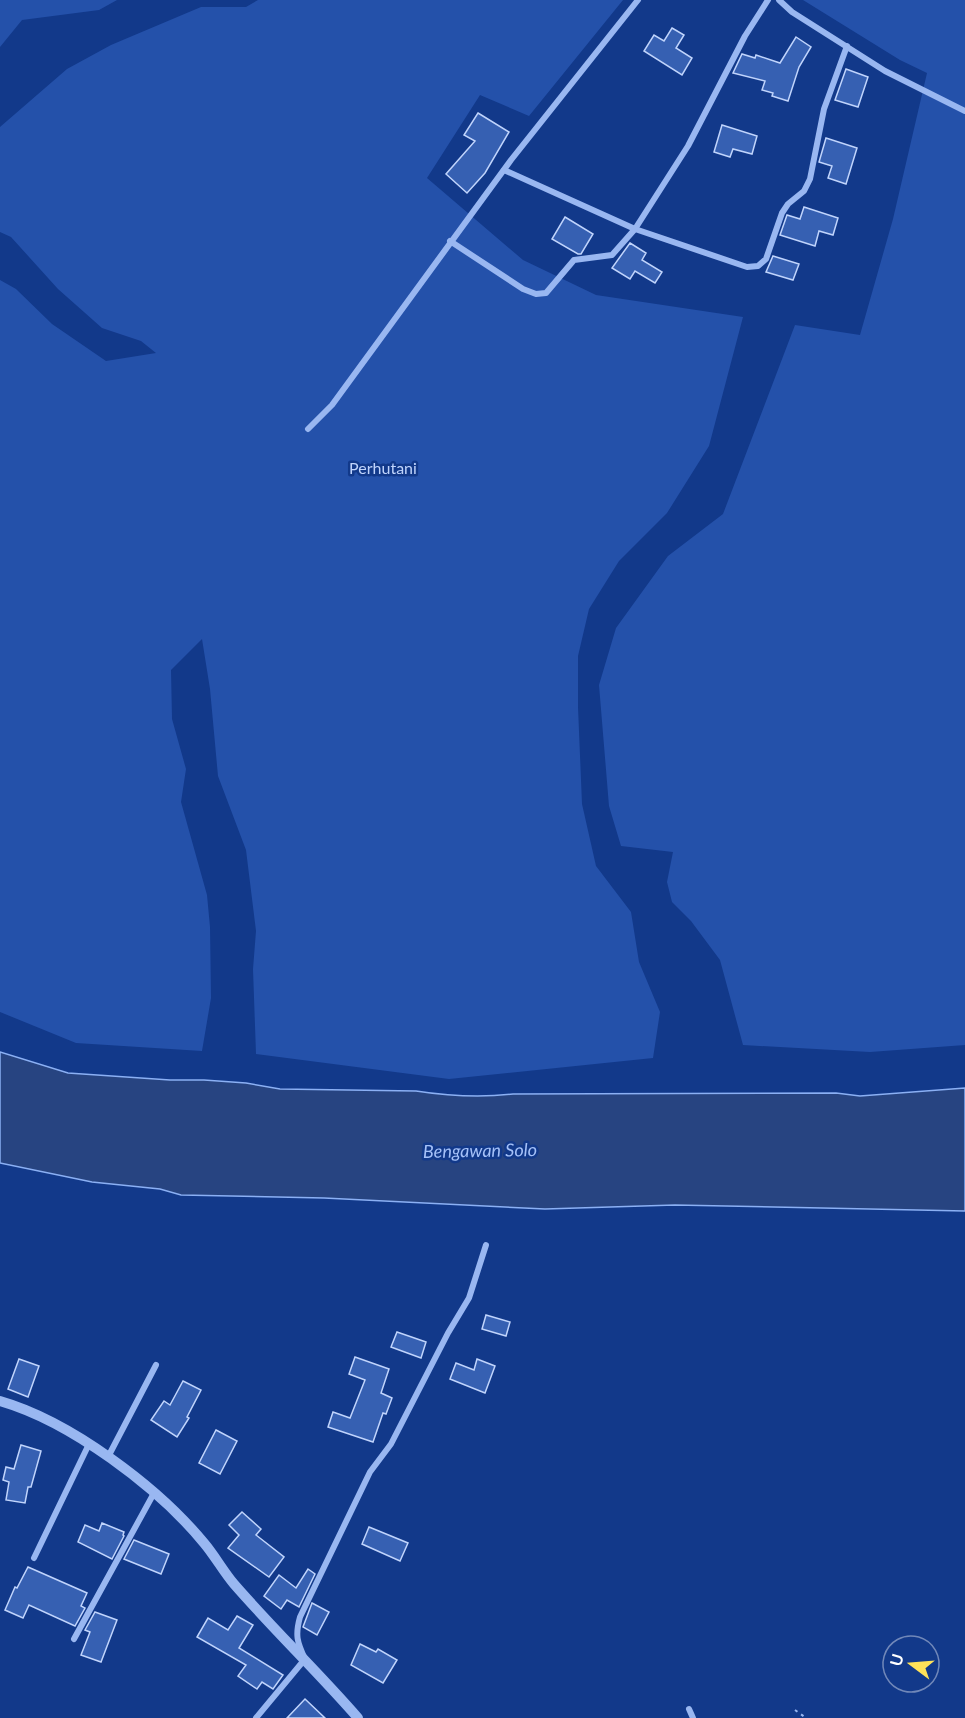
<svg xmlns="http://www.w3.org/2000/svg" width="965" height="1718" font-family="Lato,sans-serif">
<rect width="100%" height="100%" fill="#12398a"/>
<g fill="#2451aa">
<polygon points="0,0 117,0 99,10 22,20 0,47"/>
<polygon points="258,0 623,0 529,116 480,95 427,178 523,260 596,295 743,317 709,446 667,513 619,561 589,609 578,656 578,707 582,804 596,866 631,912 639,962 660,1012 653,1058 449,1079 256,1054 253,969 256,931 246,850 218,776 210,689 202,639 171,670 172,719 186,769 181,802 207,895 210,927 211,998 202,1051 76,1043 0,1012 0,280 16,289 52,324 106,361 156,353 141,341 102,328 58,289 11,237 0,232 0,127 67,69 111,45 201,7 246,7"/>
<polygon points="803,0 965,0 965,1045 870,1052 743,1045 720,960 691,921 672,902 667,882 673,852 621,846 609,806 599,685 616,628 668,556 723,514 795,325 860,335 893,219 927,73 900,60"/>
</g>
<path fill="#274481" stroke="#8bb0f4" stroke-width="1.5" d="M0 1052 68 1073 170 1080H204L246 1083 280 1089 416 1091C448 1096 481 1098 513 1094L836 1093 860 1096 965 1088V1211L675 1205 545 1209 324 1198 181 1195 160 1189 92 1182 0 1163Z"/>
<g fill="#3660b2" stroke="#c0d4fc" stroke-width="1.5">
<polygon points="672,28 684,35 676,48 692,58 682,75 644,51 654,35 664,41"/>
<polygon points="796,37 811,47 799,67 788,101 772,96 773,93 762,90 765,81 733,73 742,54 755,58 756,55 780,63"/>
<polygon points="846,69 868,77 858,107 835,100"/>
<polygon points="478,113 509,132 485,173 467,193 446,174 475,141 464,135"/>
<polygon points="722,125 757,136 752,154 733,149 730,157 714,152"/>
<polygon points="826,138 857,148 846,184 828,178 832,166 819,162"/>
<polygon points="804,207 838,218 833,235 819,231 815,246 780,235 787,215 800,219"/>
<polygon points="565,217 593,234 581,254 578,254 552,239"/>
<polygon points="630,243 646,253 642,260 662,272 655,283 635,271 630,279 612,268"/>
<polygon points="773,256 799,264 793,280 766,272"/>
<polygon points="486,1315 510,1322 506,1336 482,1329"/>
<polygon points="397,1332 426,1342 421,1358 391,1347"/>
<polygon points="355,1357 389,1369 381,1393 392,1398 386,1414 383,1413 373,1442 328,1427 333,1412 350,1418 365,1380 349,1374"/>
<polygon points="19,1359 39,1366 28,1397 8,1389"/>
<polygon points="477,1359 495,1366 485,1393 450,1379 456,1363 474,1370"/>
<polygon points="183,1381 201,1390 187,1417 189,1418 177,1437 151,1420 164,1401 170,1405"/>
<polygon points="216,1430 237,1441 220,1474 199,1463"/>
<polygon points="21,1445 41,1451 31,1487 28,1487 25,1503 6,1500 9,1482 3,1480 6,1467 14,1469"/>
<polygon points="242,1512 261,1529 256,1535 284,1557 269,1577 228,1548 239,1535 229,1525"/>
<polygon points="102,1523 124,1532 123,1535 124,1536 112,1559 78,1542 85,1525 99,1531"/>
<polygon points="369,1527 408,1543 400,1561 362,1544"/>
<polygon points="134,1540 169,1554 161,1574 124,1559"/>
<polygon points="28,1567 87,1593 81,1606 85,1608 75,1626 29,1605 23,1618 5,1610 15,1587 17,1588"/>
<polygon points="308,1569 315,1574 299,1607 287,1600 281,1609 264,1596 279,1575 296,1588"/>
<polygon points="312,1603 329,1612 317,1635 303,1627"/>
<polygon points="95,1612 117,1620 101,1662 81,1655 90,1632 85,1630"/>
<polygon points="237,1616 253,1625 239,1648 283,1675 273,1689 262,1682 257,1689 238,1676 246,1665 197,1637 208,1618 228,1630"/>
<polygon points="360,1644 376,1652 378,1649 397,1660 383,1683 351,1665"/>
<polygon points="305,1699 325,1718 287,1718"/>
</g>
<g fill="none" stroke-linecap="round" stroke-linejoin="round">
<polyline stroke="#99b7f1" stroke-width="2" stroke-dasharray="3 4.5" stroke-linecap="butt" points="795,1710 806,1718"/>
<g stroke="#99b7f1" stroke-width="6">
<polyline points="779,0 792,12 885,71 965,111"/>
<polyline points="504,170 635,229 747,267 758,266 766,259 782,213 788,204 804,191 810,179 824,109 847,46"/>
<polyline points="450,241 523,289 536,294 546,293 574,260 612,255 635,229 688,146 745,36 768,0"/>
<polyline points="308,429 332,405 511,160 638,0"/>
<polyline points="108,1457 156,1365"/>
<polyline points="34,1558 89,1444"/>
<polyline points="74,1639 154,1493"/>
<polyline points="689,1709 693,1718"/>
<path d="M256 1718 305 1659C297 1642 295 1635 300 1617L370 1472 391 1444 448 1333 469 1298 486 1245"/>
</g>
<path stroke="#99b7f1" stroke-width="10" d="M0 1401C70 1421 158 1487 204 1543 215 1556 223 1571 234 1584 274 1630 318 1672 358 1718"/>
</g>
<g text-anchor="middle" dominant-baseline="central" stroke-width="5" stroke-linejoin="round" paint-order="stroke">
<g font-size="16" fill="#c0d4fc" stroke="#12398a">
<text x="383" y="467">Perhutani</text>
</g>
<g font-size="18" font-style="italic" fill="#a5c1f8" stroke="#12398a">
<text transform="translate(480 1150) rotate(-1)">Bengawan Solo</text>
</g>
</g>
<g transform="translate(911 1664) rotate(286)"><circle r="28" fill="#12398a" stroke="#7188b9" stroke-width="1.5"/>
<path d="M0-4.5L10 22L0 15L-10 22Z" fill="#ffe259"/>
<text y="-9" font-size="16" font-weight="bold" text-anchor="middle" fill="#ffffff">U</text>
</g>
</svg>
